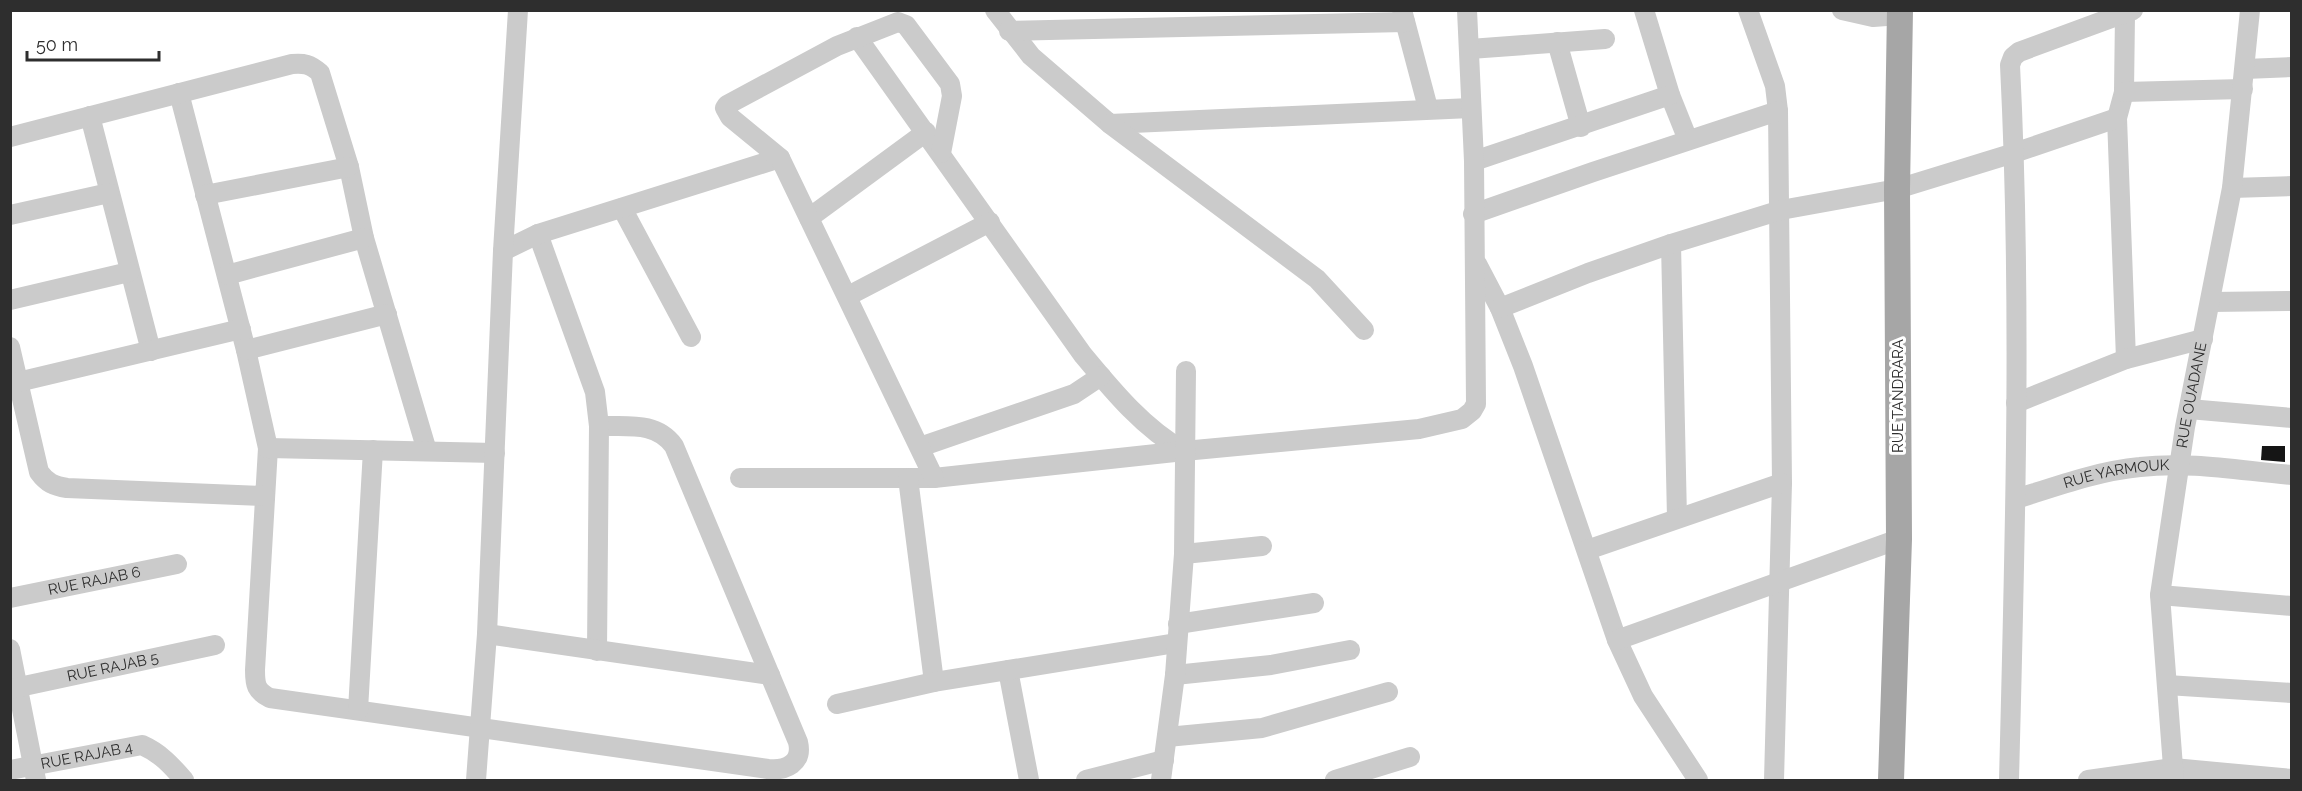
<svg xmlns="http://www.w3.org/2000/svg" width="2302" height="791" font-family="Raleway,sans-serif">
<rect width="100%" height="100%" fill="#fff"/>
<polygon fill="#151515" points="2262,446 2285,446 2285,462 2261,460"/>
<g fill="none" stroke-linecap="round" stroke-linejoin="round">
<g stroke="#cbcbcb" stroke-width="20">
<polyline points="995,10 1031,56 1110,124 1471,108"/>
<polyline points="1402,10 1428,108"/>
<polyline points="1644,10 1670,95 1688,140"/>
<polyline points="1748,10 1775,86 1778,111 1782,483 1774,780"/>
<polyline points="1842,10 1873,17 1900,15"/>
<polyline points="2125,14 2124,92 2117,118 2126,359"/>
<polyline points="1009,31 1405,22"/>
<path d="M857 37 1083 355C1112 390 1144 429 1184 451"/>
<polyline points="1557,42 1581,127"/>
<polyline points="1470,49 1605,39"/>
<polyline points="2245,69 2292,67"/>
<polyline points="2124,92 2243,89"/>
<path d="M179 93 246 350 268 448 255 670C255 685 256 691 270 698L768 769C786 771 803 763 798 742L674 446C656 421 627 427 599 426"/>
<polyline points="90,116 151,351"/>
<polyline points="1110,124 1317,279 1364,330"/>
<path d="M10 137 292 64C304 63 310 64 320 73L349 167 364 238 427 451"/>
<polyline points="1474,161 1670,95"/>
<polyline points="2232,188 2292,186"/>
<polyline points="205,195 349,167"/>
<polyline points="622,208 691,337"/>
<polyline points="1473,214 1593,172 1778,111"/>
<polyline points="10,215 109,193"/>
<polyline points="809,218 926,132"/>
<polyline points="538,234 595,392 599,426 597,651"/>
<polyline points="1671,244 1677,518"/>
<polyline points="503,251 538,234 780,158"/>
<polyline points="1477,264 1500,308 1523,366 1617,640 1643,696 1698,780"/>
<polyline points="227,275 364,238"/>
<polyline points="848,296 990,222"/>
<polyline points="10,300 129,272"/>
<polyline points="2211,302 2292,301"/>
<polyline points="1500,308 1588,273 1671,244 1781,210 1897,189 2014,153 2117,118"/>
<path d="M10 347 39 472C47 483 54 486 67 488L265 496"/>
<polyline points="246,350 387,314"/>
<polyline points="18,382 241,329"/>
<polyline points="2016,403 2126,359 2203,339"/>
<polyline points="2189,409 2292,418"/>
<polyline points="920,447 1074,394 1101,376"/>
<polyline points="268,448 495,453"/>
<polyline points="740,478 934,478 1184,451 1419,429 1462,419 1472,411 1476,404 1474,161 1467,10"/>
<polyline points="908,478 934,682"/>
<polyline points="934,478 780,158 730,117 725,108 727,105 837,46 898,22 906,25 950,84 952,96 941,153"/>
<path id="s1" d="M2016 499C2057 486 2098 471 2140 467 2190 461 2242 471 2292 475"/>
<polyline points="1587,550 1782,483"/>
<polyline points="1184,554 1262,546"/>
<polyline points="2160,595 2292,606"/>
<path id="s2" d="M10 598 177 564"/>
<polyline points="1178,624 1314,603"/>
<polyline points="487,634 770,675"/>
<polyline points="1617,640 1899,539"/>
<polyline points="10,649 36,780"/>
<polyline points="1008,670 1029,780"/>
<polyline points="1175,675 1271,665 1350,650"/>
<polyline points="2167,685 2292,693"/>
<path id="s3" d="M10 689 215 645"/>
<polyline points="837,704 934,682 1176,643"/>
<polyline points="358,710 373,450"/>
<polyline points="1167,737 1262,728 1388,692"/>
<path id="s4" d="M10 770 142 745C160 753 171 765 184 780"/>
<polyline points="476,780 487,634 503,251 518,10"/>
<polyline points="1086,780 1164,760"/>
<polyline points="1161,780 1175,675 1184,554 1186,371"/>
<polyline points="1335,780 1410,757"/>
<path d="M2009 780C2015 542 2022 303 2010 65L2013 57 2019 52 2133 10"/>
<polyline points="2088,780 2173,768 2292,779"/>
<path id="s5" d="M2174 780 2160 595 2185 427 2232 188 2250 10"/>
</g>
<polyline stroke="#a6a6a6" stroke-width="26" points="1891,780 1899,539 1897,189 1900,10"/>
</g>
<g text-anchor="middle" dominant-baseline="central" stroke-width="6" stroke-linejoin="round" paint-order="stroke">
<g font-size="15" fill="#2e2e2e" stroke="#fff">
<text stroke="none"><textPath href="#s5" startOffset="388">RUE OUADANE</textPath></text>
<text transform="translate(1898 396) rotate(-90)">RUE TANDRARA</text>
<text stroke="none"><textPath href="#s1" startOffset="104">RUE YARMOUK</textPath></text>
<text stroke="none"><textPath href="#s2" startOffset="86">RUE RAJAB 6</textPath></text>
<text stroke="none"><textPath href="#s3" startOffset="105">RUE RAJAB 5</textPath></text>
<text stroke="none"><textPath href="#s4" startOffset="78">RUE RAJAB 4</textPath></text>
</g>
</g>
<rect width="2302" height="791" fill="none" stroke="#2e2e2e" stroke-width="24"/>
<path d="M27 51v9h132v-9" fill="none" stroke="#2e2e2e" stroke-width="3"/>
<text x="36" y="51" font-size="18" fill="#2e2e2e" stroke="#ffffff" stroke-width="4.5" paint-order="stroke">50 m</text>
</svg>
